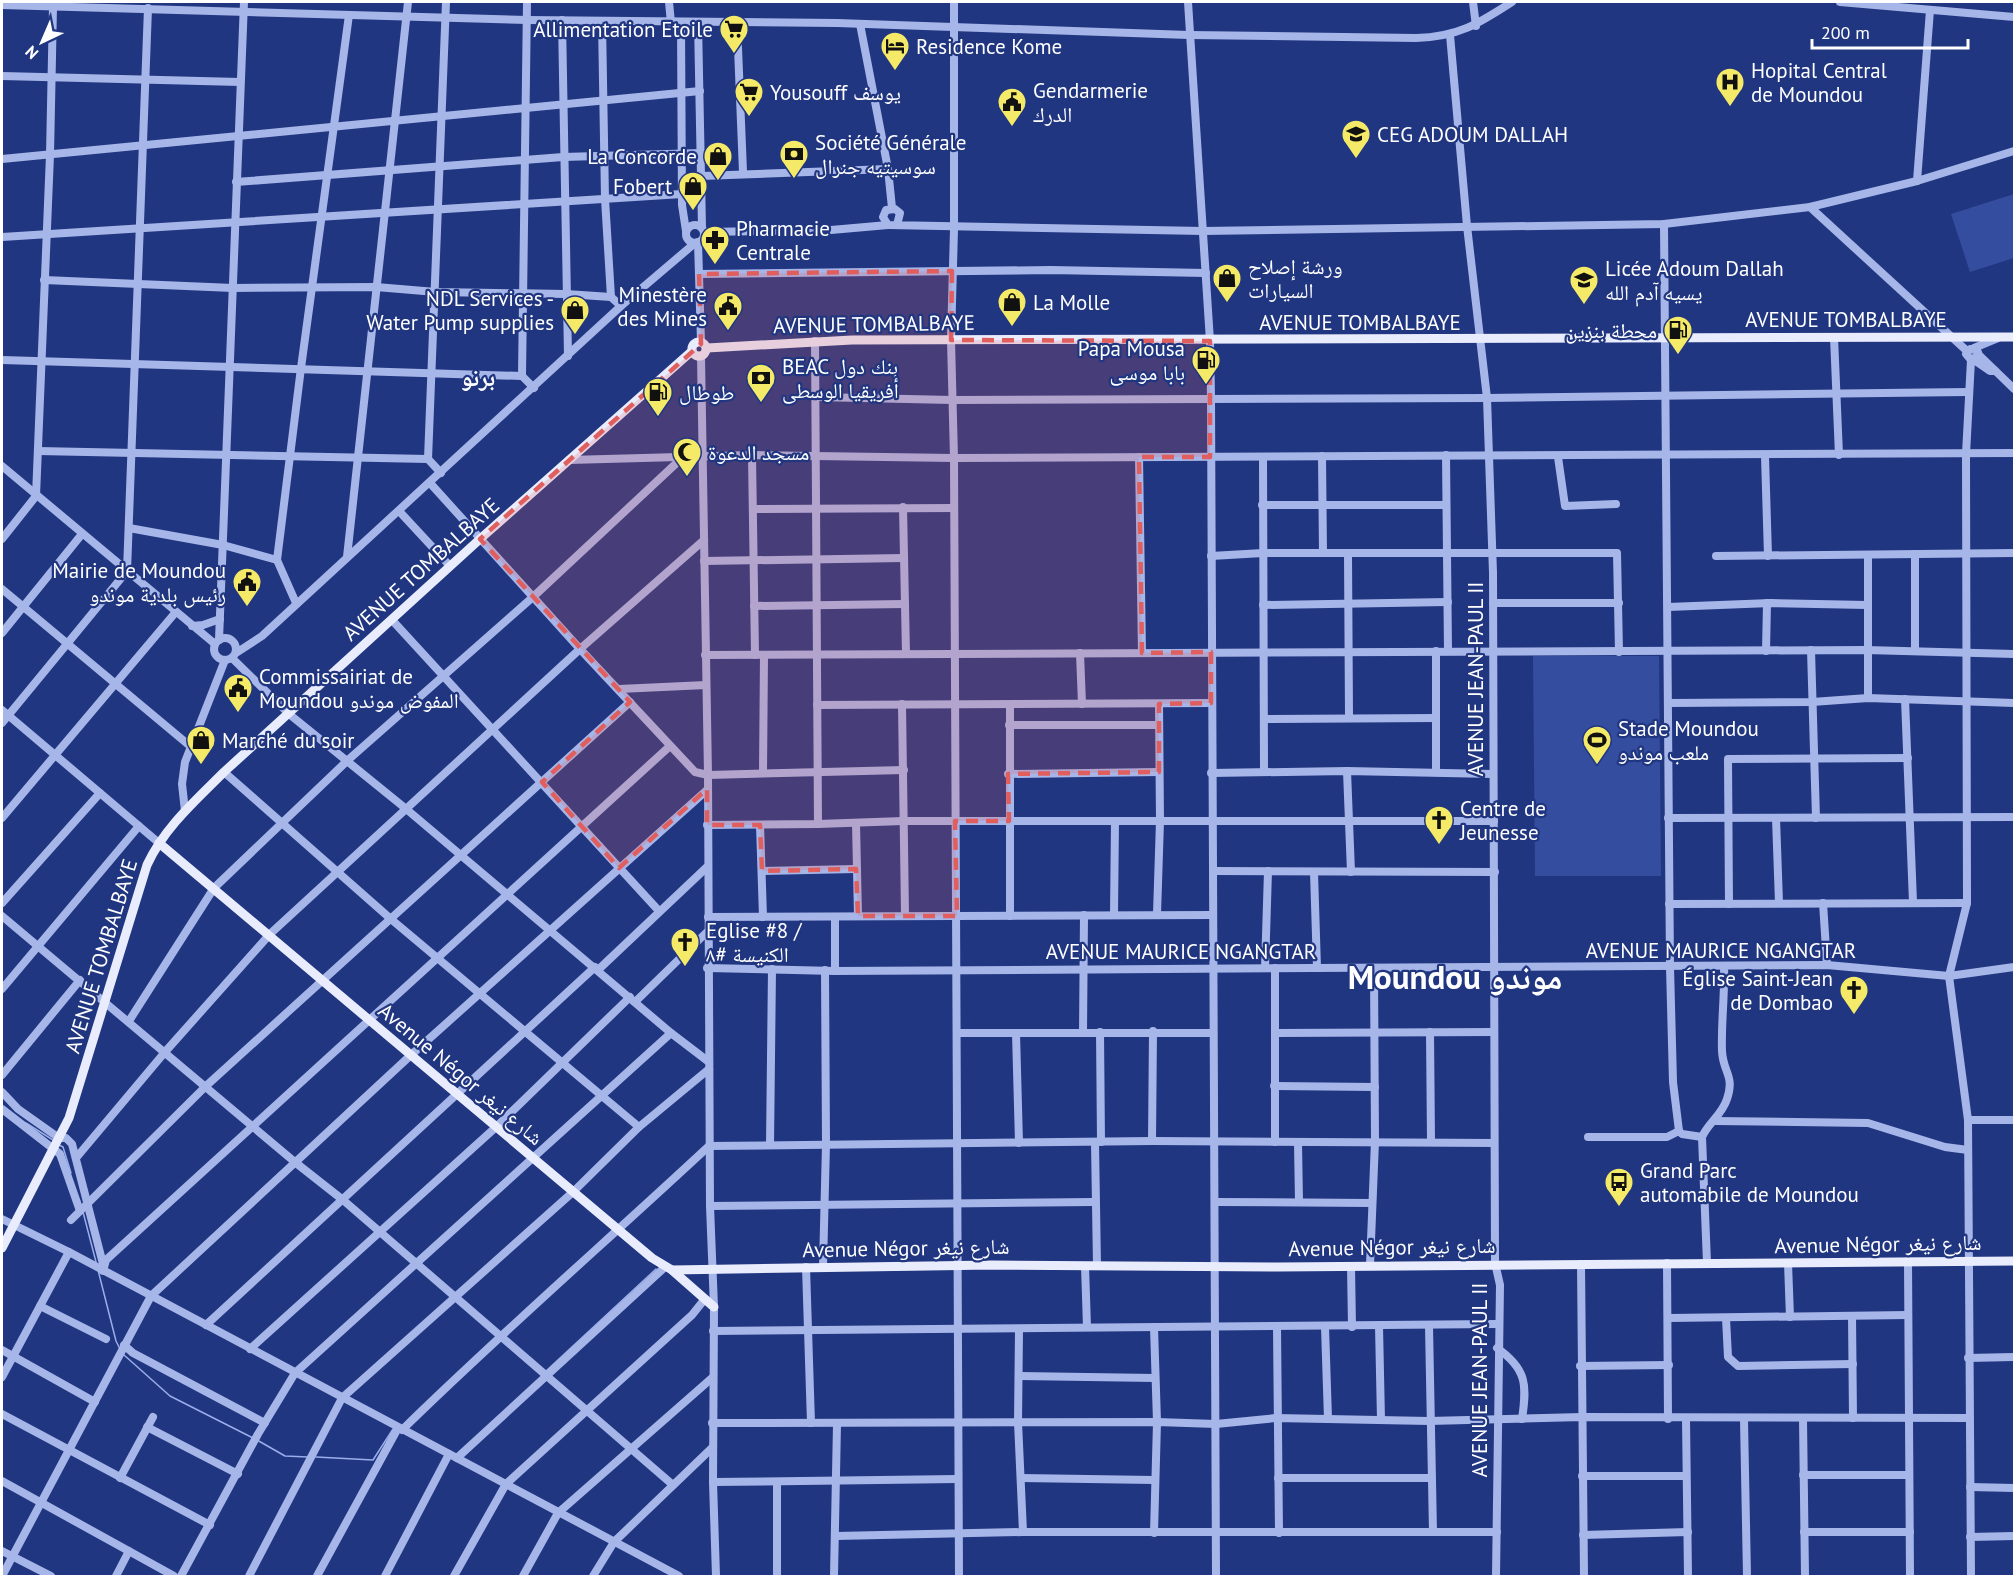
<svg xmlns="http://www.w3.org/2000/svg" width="2016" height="1578" font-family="'PT Sans','Noto Naskh Arabic',sans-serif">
<rect width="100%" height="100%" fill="#213680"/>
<g fill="#354d9e">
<polygon points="2014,194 2014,258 1970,272 1951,214"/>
<polygon points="1533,656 1659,656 1661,876 1535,876"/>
</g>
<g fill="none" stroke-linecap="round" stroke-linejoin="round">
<g stroke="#9aaee9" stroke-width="1.5">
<polyline points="26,1123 53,1140"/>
<polyline points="59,1145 63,1147 71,1173"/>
<polyline points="83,1212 96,1262"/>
<polyline points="98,1270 116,1341 120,1349"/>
<polyline points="124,1355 170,1396 253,1438"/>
<polyline points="546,1371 656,1269"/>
<polyline points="257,1440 285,1456 308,1457"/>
<polyline points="316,1457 373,1460 393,1429"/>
</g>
<g stroke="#a7b6e8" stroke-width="8">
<polyline points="669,2 671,23"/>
<polyline points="954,2 954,229 951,340 954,458 959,1576"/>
<polyline points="1188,2 1210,341 1211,398 1216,1576"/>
<polyline points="1473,2 1476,26"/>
<polyline points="1840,2 2014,17"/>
<path d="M2 5 527 20 837 23 1189 35 1416 38C1458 37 1478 24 1512 2"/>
<polyline points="562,20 568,356"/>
<polyline points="602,21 605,199 611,297"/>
<polyline points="698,22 702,228"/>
<polyline points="681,23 682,205 686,231"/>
<polyline points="737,23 743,172"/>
<polyline points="860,24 888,169 892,208"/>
<polyline points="1450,35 1467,226 1487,398 1493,573 1495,1263 1500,1285 1496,1576"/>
<polyline points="2,76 240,82"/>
<polyline points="2,159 700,91"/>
<polyline points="701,176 888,169"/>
<polyline points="1917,181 1930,10"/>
<polyline points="236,182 563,157 702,153"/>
<polyline points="1810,207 1967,351"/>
<polyline points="1664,224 1670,967 1673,1082 1679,1131 1682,1134 1702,1137"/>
<circle cx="695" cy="234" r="9"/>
<polyline points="897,225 900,213 895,209 886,210 883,217 888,225 1203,231 1664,224 1810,207 1917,181 2014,151"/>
<polyline points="704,232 831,230 888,225"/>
<polyline points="2,237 682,194"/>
<polyline points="698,242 701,342"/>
<polyline points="699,274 1051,270 1206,273"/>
<polyline points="44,280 233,288 376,287 436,292 566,294 611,297 621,306"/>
<polyline points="1834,337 1839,455"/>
<polyline points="1974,348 1998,338"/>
<polyline points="1979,355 1971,360 1966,354 1970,349 1977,350 1979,355 2014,389"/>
<polyline points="701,357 708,775 710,1206 714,1307 713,1482 716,1576"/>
<polyline points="2,360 522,376 534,388"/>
<polyline points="1971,360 1966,454 1967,903 1949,976 1968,1120 1971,1576"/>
<polyline points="1974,360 1990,371 1995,371"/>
<polyline points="522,376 527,2"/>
<polyline points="816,397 952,400 1487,398 1968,392"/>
<polyline points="38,451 428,459"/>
<polyline points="752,455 755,655"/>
<polyline points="1446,455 1448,651"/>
<polyline points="1322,456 1323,553"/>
<polyline points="1765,456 1768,556"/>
<polyline points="1139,457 1142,653"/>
<polyline points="1263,457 1264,772"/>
<polyline points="1558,457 1565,506 1616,504"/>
<polyline points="569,460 752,455 954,458 2014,453"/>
<polyline points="2,466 215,644"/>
<polyline points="441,473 428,459 446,2"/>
<polyline points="430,483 580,649 695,772 708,775 904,770"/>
<polyline points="1262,505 1446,505"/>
<polyline points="903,507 906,654"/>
<polyline points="754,509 954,508"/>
<polyline points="399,511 450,566"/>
<polyline points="129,528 223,545 277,560"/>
<polyline points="2,539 36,496 50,155 53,7"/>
<polyline points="1348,554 1349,717"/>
<polyline points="1915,554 1915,651"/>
<polyline points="1868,555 1868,698"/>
<polyline points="1211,556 1263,553 1617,553 1619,652"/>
<polyline points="1716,556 2014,553"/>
<polyline points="347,557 408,2"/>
<polyline points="704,561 904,558"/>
<polyline points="2,589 190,746"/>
<polyline points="296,603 277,560 301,368 349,15"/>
<polyline points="1493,603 1619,603"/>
<polyline points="1263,605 1448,602"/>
<polyline points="754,606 905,604"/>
<polyline points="1668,607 1771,603 1867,605"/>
<polyline points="392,620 659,911"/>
<polyline points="192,626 203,625 220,619"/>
<polyline points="2,633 82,534"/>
<circle cx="225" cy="649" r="11"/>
<polyline points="219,640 244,2"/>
<polyline points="1811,650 1816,818"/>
<polyline points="1436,651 1436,772"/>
<polyline points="1766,651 1767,603"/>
<polyline points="236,653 262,636 621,306 695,243"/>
<polyline points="1080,653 1082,704"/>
<polyline points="705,655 1866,650 2014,654"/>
<polyline points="232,658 289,714 405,808 671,1033 709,1062"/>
<polyline points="619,689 706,685"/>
<polyline points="1905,699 1913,902"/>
<polyline points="1668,703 1812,702 1868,698 2014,703"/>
<polyline points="902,704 905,915"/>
<polyline points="817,705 1211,703"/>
<polyline points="1010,705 1010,916"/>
<polyline points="2,710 159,843"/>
<polyline points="1264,719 1436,718"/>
<polyline points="2,723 127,571 148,8"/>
<polyline points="1009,725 1159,725"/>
<polyline points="1347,771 1351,872"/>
<polyline points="224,772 392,920 639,1127"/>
<polyline points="763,773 764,655"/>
<polyline points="1211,773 1347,771 1493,774"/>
<polyline points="1008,774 1159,772"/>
<polyline points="185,811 182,784 185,762 225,660"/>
<polyline points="2,818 175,613"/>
<polyline points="1668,818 2014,817"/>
<polyline points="1776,818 1779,903"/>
<polyline points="856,823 858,916"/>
<polyline points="818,824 903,821 1494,821"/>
<polyline points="707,825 818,824 815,341"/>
<polyline points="760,825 763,917"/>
<polyline points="762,871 856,869"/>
<polyline points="1214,871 1495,872"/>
<polyline points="1314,872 1317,968"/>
<polyline points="2,903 100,793"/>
<polyline points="1823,903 1827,965"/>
<polyline points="1669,904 1967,903"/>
<polyline points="1729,904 1728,759 1908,758"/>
<polyline points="1114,914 1115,821"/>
<polyline points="1157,914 1160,821 1159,704"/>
<polyline points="2,916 296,1163 343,1200 673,1485"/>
<polyline points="708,917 1213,915"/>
<polyline points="707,968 835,971 1827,965 1949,976 2014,967"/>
<polyline points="1265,968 1268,871"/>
<polyline points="1275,968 1275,1142"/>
<polyline points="598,970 707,867"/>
<polyline points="835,971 835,917"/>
<polyline points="2,989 139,826"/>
<polyline points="635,1002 707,932"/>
<polyline points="129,1021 214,888 348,760 533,597 683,457"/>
<polyline points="1100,1032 1101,1142"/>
<polyline points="1430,1032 1431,1142"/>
<polyline points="958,1033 1213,1033"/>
<polyline points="1016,1033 1019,1143"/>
<polyline points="1083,1033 1084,915"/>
<polyline points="1275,1033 1494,1032"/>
<polyline points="2,1075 80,980"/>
<polyline points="1274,1086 1375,1087"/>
<polyline points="2,1092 18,1109 59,1138 66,1138 72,1144 103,1264"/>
<polyline points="2,1109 60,1154 80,1211"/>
<polyline points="1968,1120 2014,1120"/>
<polyline points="1715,1121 1868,1123 1945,1147 1968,1150"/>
<polyline points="1588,1137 1667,1137 1679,1131"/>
<polyline points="1152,1141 1153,1031"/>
<polyline points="1095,1143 1097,1266"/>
<polyline points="1298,1143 1299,1202"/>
<polyline points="770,1145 772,969"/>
<polyline points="76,1158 165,1052 270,934 580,649 704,540"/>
<polyline points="1215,1202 1371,1203"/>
<polyline points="710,1206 1094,1202"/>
<polyline points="2,1219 69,1252 679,1576"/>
<polyline points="71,1220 206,1086 630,702"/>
<polyline points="1908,1261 1910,1576"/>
<polyline points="1667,1263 1668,1419"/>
<path d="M1707 1263 1702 1137C1708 1123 1722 1115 1727 1099 1735 1075 1723 1073 1722 1051 1721 1023 1725 994 1724 966"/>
<polyline points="1788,1263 1790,1317"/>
<polyline points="1581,1264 1584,1576"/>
<polyline points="1370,1265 1375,1141 1374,968"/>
<polyline points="1085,1266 1087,1327"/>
<polyline points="1351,1266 1352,1327"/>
<polyline points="806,1267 811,1423"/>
<polyline points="823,1267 826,1144 825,970"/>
<polyline points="103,1271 106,1260 670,746"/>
<polyline points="40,1306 106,1339"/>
<polyline points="1852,1316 1853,1418"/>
<polyline points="1669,1318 1908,1315"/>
<polyline points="1726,1318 1728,1357 1738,1366 1853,1364"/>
<polyline points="206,1325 595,967"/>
<polyline points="1379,1326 1381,1420"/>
<polyline points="1429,1326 1433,1532"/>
<polyline points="1154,1327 1157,1422 1154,1533"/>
<polyline points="1277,1327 1279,1533"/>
<polyline points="1325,1327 1328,1419"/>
<polyline points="1019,1330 1018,1422 1023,1532"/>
<polyline points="713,1331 1497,1324"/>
<polyline points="124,1345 133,1353 265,1423"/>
<path d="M1497 1348C1527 1369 1527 1385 1522 1419"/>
<polyline points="250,1349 495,1128 630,997"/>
<polyline points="2,1350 95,1402"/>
<polyline points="1968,1358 2014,1357"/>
<polyline points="1580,1366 1669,1365"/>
<polyline points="1019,1376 1155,1378"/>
<polyline points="2,1377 69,1252"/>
<polyline points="2,1414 210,1525"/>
<polyline points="1686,1419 1688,1576"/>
<polyline points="1803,1419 1805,1576"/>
<polyline points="1744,1420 1747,1576"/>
<polyline points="712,1423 1157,1422 1216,1424 1276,1418 1429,1421 1582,1417 1969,1418"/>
<polyline points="147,1427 238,1474"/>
<path d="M402 1430C502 1332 607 1241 709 1146L1152 1141 1494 1143"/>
<polyline points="457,1458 665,1267"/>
<polyline points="1803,1475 1909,1475"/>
<polyline points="1582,1476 1686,1476"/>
<polyline points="120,1478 153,1417"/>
<polyline points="1021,1478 1154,1480"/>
<polyline points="1278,1478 1431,1478"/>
<polyline points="2,1481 174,1576"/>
<polyline points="713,1482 958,1479"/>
<polyline points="777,1482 777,1576"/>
<polyline points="1970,1487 2014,1488"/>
<polyline points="1804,1532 1910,1532"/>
<polyline points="1583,1535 1688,1532"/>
<polyline points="836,1536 1023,1532 1497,1532"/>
<polyline points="1970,1537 2014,1536"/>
<polyline points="2,1551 51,1576"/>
<polyline points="2,1576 151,1296 411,1055 707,790"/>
<polyline points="116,1576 129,1551"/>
<polyline points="181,1576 258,1434 295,1373 671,1033"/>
<polyline points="249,1576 342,1398 573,1192 639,1127 709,1069"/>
<polyline points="317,1576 398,1428"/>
<polyline points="385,1576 449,1454"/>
<polyline points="454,1576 506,1484 692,1315 704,1300"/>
<polyline points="523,1576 558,1513 712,1378"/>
<polyline points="593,1576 614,1542 713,1447"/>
<polyline points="834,1576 837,1424"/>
</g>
<g stroke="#e9ecfd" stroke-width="9">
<circle cx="699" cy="349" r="7"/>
<polyline points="707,348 852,340 2014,337"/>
<polyline points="159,843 652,1258 672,1270 992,1265 1279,1267 2014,1261"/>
<path d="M2 1248 69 1118 147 865C164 828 196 800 224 772L480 539 692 351"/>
<polyline points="672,1270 714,1307"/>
</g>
</g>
<path fill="#e05e5e" fill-opacity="0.2" stroke="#e05e5e" stroke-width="4.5" stroke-dasharray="12 8" stroke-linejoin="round" d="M952 271 951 340 1210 341V457H1139L1142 653 1211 652V703L1159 704V772L1008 774 1009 821H955L957 916H858L856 869 762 871 760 825H707V789L619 868 542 782 630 702 480 539 701 344 699 274Z"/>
<defs>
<g id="supermarket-pin" transform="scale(1.5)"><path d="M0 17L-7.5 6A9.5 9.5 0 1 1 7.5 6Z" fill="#f4ea68" stroke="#213680"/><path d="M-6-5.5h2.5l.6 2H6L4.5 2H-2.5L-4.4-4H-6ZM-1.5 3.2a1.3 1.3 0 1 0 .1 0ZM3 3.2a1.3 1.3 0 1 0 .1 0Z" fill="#111"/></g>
<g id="hotel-pin" transform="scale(1.5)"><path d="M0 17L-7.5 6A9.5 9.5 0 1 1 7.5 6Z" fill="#f4ea68" stroke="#213680"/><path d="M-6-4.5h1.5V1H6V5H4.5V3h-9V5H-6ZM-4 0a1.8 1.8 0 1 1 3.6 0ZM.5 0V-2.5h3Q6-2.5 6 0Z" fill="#111"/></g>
<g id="hospital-pin" transform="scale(1.5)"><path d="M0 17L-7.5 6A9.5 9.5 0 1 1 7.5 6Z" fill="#f4ea68" stroke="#213680"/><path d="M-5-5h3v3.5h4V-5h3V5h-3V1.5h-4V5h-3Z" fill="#111"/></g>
<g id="civic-pin" transform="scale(1.5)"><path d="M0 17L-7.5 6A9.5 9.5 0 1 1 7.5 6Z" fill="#f4ea68" stroke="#213680"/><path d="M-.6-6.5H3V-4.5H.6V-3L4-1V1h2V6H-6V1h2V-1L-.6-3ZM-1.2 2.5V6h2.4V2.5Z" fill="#111"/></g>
<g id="university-pin" transform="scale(1.5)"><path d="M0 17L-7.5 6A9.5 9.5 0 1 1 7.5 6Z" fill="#f4ea68" stroke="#213680"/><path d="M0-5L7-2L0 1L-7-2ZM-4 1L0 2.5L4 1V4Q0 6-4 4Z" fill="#111"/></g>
<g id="bank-pin" transform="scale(1.5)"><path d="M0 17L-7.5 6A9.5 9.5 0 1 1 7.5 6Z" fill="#f4ea68" stroke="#213680"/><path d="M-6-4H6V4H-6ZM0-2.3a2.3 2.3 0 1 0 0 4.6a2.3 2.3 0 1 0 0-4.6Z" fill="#111"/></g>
<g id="shop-pin" transform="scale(1.5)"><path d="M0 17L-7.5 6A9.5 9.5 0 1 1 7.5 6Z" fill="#f4ea68" stroke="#213680"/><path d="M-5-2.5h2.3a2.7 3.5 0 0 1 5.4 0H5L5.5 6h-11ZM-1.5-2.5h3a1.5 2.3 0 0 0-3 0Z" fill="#111"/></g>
<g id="pharmacy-pin" transform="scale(1.5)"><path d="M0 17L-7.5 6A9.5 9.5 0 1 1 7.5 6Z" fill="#f4ea68" stroke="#213680"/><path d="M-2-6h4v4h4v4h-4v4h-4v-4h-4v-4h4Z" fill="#111"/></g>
<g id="school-pin" transform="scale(1.5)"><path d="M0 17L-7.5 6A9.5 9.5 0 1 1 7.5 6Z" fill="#f4ea68" stroke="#213680"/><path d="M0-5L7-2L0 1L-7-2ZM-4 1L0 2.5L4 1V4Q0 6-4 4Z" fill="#111"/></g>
<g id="fuel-pin" transform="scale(1.5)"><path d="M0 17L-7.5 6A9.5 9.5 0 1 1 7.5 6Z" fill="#f4ea68" stroke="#213680"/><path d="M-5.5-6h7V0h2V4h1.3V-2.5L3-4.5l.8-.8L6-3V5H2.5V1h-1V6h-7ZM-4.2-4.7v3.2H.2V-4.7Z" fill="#111"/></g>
<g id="mosque-pin" transform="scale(1.5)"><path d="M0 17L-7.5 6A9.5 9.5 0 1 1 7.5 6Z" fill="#f4ea68" stroke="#213680"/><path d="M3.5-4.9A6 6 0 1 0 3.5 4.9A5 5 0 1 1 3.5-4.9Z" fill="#111"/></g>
<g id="stadium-pin" transform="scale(1.5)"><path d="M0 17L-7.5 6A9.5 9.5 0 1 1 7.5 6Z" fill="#f4ea68" stroke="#213680"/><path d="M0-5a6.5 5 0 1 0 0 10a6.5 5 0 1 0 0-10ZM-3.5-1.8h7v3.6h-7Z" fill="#111"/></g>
<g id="church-pin" transform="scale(1.5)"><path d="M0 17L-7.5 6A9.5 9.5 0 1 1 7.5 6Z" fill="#f4ea68" stroke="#213680"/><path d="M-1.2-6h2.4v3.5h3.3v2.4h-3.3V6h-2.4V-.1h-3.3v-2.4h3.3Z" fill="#111"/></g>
<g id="bus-pin" transform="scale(1.5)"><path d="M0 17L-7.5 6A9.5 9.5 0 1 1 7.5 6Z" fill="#f4ea68" stroke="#213680"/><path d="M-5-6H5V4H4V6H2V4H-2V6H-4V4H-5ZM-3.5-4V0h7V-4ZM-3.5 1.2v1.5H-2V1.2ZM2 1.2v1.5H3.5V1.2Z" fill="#111"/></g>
</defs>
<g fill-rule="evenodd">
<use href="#supermarket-pin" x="734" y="29"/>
<use href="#hotel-pin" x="895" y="46"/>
<use href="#hospital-pin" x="1730" y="82"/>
<use href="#supermarket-pin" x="749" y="92"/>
<use href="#civic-pin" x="1012" y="102"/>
<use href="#university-pin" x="1356" y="134"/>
<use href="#bank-pin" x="794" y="154"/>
<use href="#shop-pin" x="718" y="156"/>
<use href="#shop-pin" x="693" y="186"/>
<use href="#pharmacy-pin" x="715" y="240"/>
<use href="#shop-pin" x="1227" y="278"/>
<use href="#school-pin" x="1584" y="280"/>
<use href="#shop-pin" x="1012" y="302"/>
<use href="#civic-pin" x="728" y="306"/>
<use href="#shop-pin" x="575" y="310"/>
<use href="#fuel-pin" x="1678" y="330"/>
<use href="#fuel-pin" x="1206" y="360"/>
<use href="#bank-pin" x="761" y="378"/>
<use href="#fuel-pin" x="658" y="392"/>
<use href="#mosque-pin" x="687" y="452"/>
<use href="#civic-pin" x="247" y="582"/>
<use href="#civic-pin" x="238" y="688"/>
<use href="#shop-pin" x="201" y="740"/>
<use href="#stadium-pin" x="1597" y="740"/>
<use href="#church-pin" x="1439" y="820"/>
<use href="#church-pin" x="685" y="942"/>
<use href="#church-pin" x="1854" y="990"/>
<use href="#bus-pin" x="1619" y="1182"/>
</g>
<g text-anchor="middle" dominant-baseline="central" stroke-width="4.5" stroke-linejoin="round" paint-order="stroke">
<g font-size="21" fill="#fff" stroke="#213680" text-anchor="start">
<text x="713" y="29" text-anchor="end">Allimentation Etoile</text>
<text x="916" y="46">Residence Kome</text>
<text x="1751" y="70">Hopital Central<tspan x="1751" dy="24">de Moundou</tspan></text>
<text x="1033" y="90">Gendarmerie<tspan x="1033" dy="24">الدرك</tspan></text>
<text x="770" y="92">Yousouff يوسف</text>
<text x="1377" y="134">CEG ADOUM DALLAH</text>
<text x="815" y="142">Société Générale<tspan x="815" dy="24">سوسيتيه جنرال</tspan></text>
<text x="697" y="156" text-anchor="end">La Concorde</text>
<text x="672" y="186" text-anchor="end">Fobert</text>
<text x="736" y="228">Pharmacie<tspan x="736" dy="24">Centrale</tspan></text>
<text x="1248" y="266">ورشة إصلاح<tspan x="1248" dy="24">السيارات</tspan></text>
<text x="1605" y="268">Licée Adoum Dallah<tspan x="1605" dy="24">يسيه آدم الله</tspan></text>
<text x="707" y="294" text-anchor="end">Minestère<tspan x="707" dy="24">des Mines</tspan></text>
<text x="554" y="298" text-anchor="end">NDL Services -<tspan x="554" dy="24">Water Pump supplies</tspan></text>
<text x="1033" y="302">La Molle</text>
<text x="1657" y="330" text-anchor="end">محطة بنزين</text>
<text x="1185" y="348" text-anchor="end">Papa Mousa<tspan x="1185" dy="24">بابا موسى</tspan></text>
<text x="782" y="366">BEAC بنك دول<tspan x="782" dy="24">أفريقيا الوسطى</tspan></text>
<text x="679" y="392">طوطال</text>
<text x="708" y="452">مسجد الدعوة</text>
<text x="226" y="570" text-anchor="end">Mairie de Moundou<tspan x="226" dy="24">رئيس بلدية موندو</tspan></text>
<text x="259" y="676">Commissairiat de<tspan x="259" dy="24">Moundou المفوض موندو</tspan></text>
<text x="1618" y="728">Stade Moundou<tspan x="1618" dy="24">ملعب موندو</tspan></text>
<text x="222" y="740">Marché du soir</text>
<text x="1460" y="808">Centre de<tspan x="1460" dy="24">Jeunesse</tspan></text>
<text x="706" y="930">Eglise #8 /<tspan x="706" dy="24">الكنيسة #٨</tspan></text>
<text x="1833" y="978" text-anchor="end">Église Saint-Jean<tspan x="1833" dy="24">de Dombao</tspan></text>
<text x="1640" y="1170">Grand Parc<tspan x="1640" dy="24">automabile de Moundou</tspan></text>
</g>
<g font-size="21" fill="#fff" stroke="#213680">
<text x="1846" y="319">AVENUE TOMBALBAYE</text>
<text x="1360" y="322">AVENUE TOMBALBAYE</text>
<text transform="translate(874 324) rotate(-1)">AVENUE TOMBALBAYE</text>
<text transform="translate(421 569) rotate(-42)">AVENUE TOMBALBAYE</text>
<text transform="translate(1475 679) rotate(-90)">AVENUE JEAN-PAUL II</text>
<text x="1721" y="950">AVENUE MAURICE NGANGTAR</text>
<text x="1181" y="951">AVENUE MAURICE NGANGTAR</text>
<text transform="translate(101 956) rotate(-73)">AVENUE TOMBALBAYE</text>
<text transform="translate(461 1074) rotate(40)">Avenue Négor شارع نيغر</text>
<text transform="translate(1878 1244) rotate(-1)">Avenue Négor شارع نيغر</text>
<text transform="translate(1392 1247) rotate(-1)">Avenue Négor شارع نيغر</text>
<text transform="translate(906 1248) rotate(-1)">Avenue Négor شارع نيغر</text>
<text transform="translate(1479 1380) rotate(-90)">AVENUE JEAN-PAUL II</text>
</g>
<g font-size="24" font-weight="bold" fill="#fff" stroke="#213680">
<text x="478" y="377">برنو</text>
</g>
<g font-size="33" font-weight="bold" fill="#fff" stroke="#213680">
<text x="1455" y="976">Moundou موندو</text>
</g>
</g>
<rect width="2016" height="1578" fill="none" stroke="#ffffff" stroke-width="6"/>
<g transform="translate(42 42) rotate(224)" stroke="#213680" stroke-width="4.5" paint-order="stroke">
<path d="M0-4.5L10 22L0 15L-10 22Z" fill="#ffffff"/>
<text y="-9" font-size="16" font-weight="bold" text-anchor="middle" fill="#ffffff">N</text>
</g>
<path d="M1812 39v9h156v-9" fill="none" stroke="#ffffff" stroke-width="3"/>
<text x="1821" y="39" font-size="18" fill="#ffffff" stroke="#213680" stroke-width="4.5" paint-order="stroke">200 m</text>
</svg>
